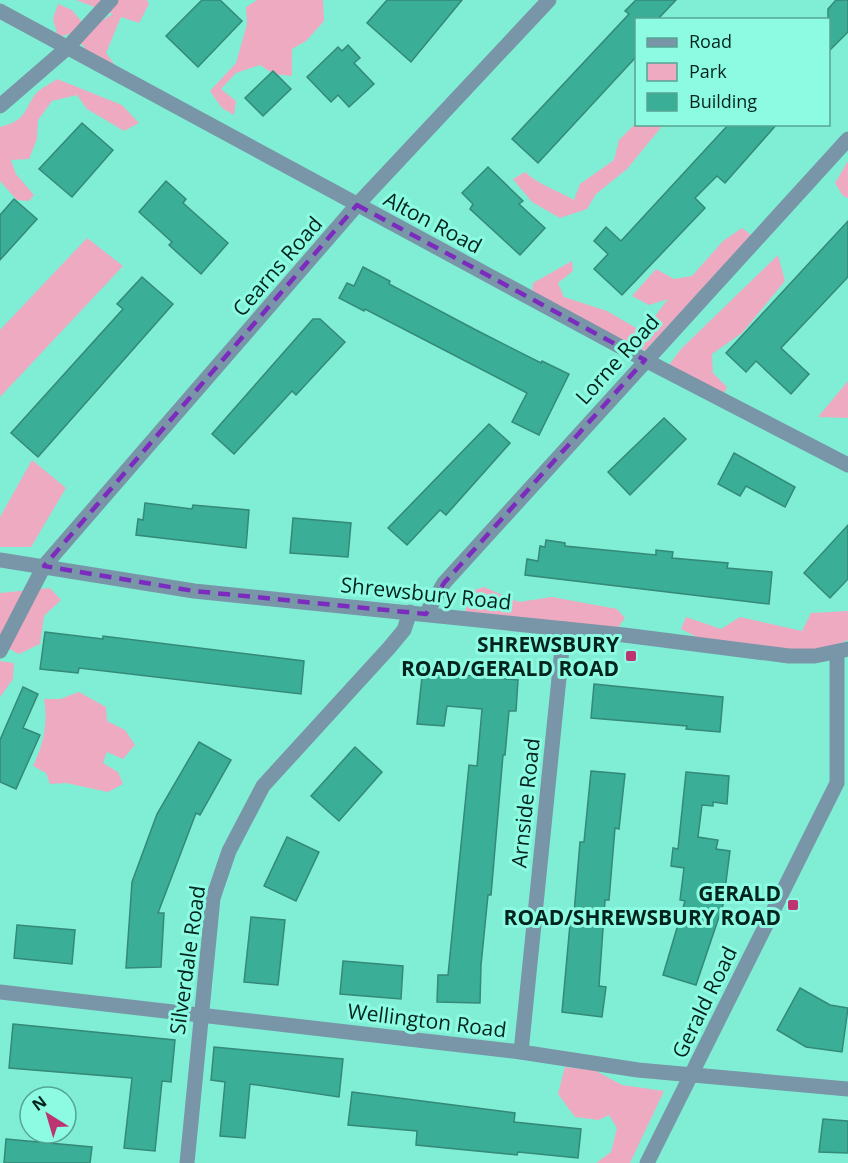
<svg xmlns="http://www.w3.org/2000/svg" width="848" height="1163" font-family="'Open Sans',sans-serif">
<rect width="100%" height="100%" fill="#80eed5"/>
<g fill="#eeaac1">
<polygon points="76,0 147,0 149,4 139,23 121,17 106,53 114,64 108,68 88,52 73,33 58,37 53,19 58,4 72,10 81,21 98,23 113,14"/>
<polygon points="257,0 323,0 324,21 306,41 292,49 292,76 274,74 260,65 236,73 221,89 236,101 234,115 222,108 210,91 236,63 247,24 246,7"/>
<path d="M57 79 122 105 139 123 124 131 87 109 77 95 52 101 38 120 37 139 29 159 11 160 16 174 34 195 29 201 17 200 0 181V127C25 120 22 115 34 96 39 89 50 84 57 79Z"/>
<path d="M636 123 663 125 627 169 596 194 587 209 560 218 532 202 513 179 525 172C539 185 557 190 574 200L580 184 614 160 619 140Z"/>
<polygon points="848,161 848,198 843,196 835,183"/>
<polygon points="742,228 751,235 645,351 532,294 533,283 572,261 573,271 558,283 564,297 607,311 643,332 668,299 649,305 632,296 656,269 674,279 692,276 723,241"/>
<polygon points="87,238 123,266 0,397 0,330"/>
<polygon points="778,255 785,281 742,333 712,354 713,373 727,387 724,394 669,365 681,349"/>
<polygon points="848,381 848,418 818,417"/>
<polygon points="32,460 66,488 31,547 0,547 0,517"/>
<polygon points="484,587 519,602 552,597 617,609 625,618 616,630 465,612 471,591"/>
<polygon points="50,588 61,600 44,616 40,644 19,654 0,644 0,593"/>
<polygon points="848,611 848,640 827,649 726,652 681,629 686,617 721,629 740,617 802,631 811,613"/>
<polygon points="0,661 14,663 13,679 0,697"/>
<path d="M79 692 106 707 107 721 125 730 135 745 123 759 107 752 103 763 118 772 123 784 108 792 66 783 50 784 46 773 33 766C44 743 48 723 44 699H60Z"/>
<polygon points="565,1067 594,1070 622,1085 664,1091 630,1163 596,1163 611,1152 617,1128 609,1115 599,1120 575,1117 558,1094"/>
</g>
<g fill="#3aae97" stroke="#348978" stroke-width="1.5">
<polygon points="202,0 220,0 242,21 198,67 166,36"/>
<polygon points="387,0 462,0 411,62 367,23"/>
<polygon points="636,0 676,0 657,20 636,20 636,57 538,163 512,139 629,14 625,11"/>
<polygon points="836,0 848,0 848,32 828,52 828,9"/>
<polygon points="348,45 360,58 354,63 374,84 349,107 338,95 331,102 307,77 338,47 342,51"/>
<polygon points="273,71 291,89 263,116 245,98"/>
<polygon points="82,123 113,150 72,197 39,169"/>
<polygon points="729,124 777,124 725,183 717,176 695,198 705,208 622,295 594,269 608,254 594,241 606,227 621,241"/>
<polygon points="488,167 523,201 519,204 545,228 520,255 470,209 473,204 462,193"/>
<polygon points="166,181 186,199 183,203 228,243 201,274 169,245 172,242 139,212"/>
<polygon points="14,199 37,219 0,260 0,215"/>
<polygon points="848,221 848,277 781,348 809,374 791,394 756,361 746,372 726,353"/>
<polygon points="363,267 390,281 389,284 476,330 541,363 542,361 569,374 539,435 512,422 527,393 365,309 364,311 339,298 347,283 354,286"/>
<polygon points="142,277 173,304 38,457 11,433 123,309 117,304"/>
<polygon points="313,319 320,319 345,342 296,395 292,391 234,454 212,434"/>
<polygon points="664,418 686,439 630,495 608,472"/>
<polygon points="489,424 510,443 446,515 440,510 407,545 388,528"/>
<polygon points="734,453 795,487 785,507 746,486 740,496 718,484"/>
<polygon points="145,503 192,509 193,505 249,510 246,548 136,535 138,519 143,520"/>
<polygon points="293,518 351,523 348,557 290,553"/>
<polygon points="848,525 848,579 830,598 804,573"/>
<polygon points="546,540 565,543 565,546 656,555 656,550 673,552 672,558 728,563 727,568 772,572 769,604 525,575 527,559 538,561 540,546 545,547"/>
<polygon points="45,632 103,639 103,636 304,661 301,694 79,668 78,673 40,669"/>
<polygon points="423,667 462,671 462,675 518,680 516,711 509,711 505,755 503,755 491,895 488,895 481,965 480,1003 437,1002 438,975 448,975 469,765 477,766 482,709 447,706 444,726 417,724"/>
<polygon points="594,684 723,697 720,732 686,729 687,726 591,718"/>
<polygon points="23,687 38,694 23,728 40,735 16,789 0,782 0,740"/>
<polygon points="199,742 231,760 200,815 196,813 158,913 164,913 161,967 126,968 132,882 157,814"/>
<polygon points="355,747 382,772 339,821 311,796"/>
<polygon points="591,771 625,774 619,829 615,828 609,900 605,900 599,986 606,987 602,1017 562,1012 571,913 574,913 580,842 584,842"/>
<polygon points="686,772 729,776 727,804 713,802 713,806 702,805 698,837 718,840 716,849 730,851 723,905 696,985 663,975 685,901 680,900 684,868 671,866 673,848 678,849"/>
<polygon points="287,837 319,852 296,901 264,886"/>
<polygon points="251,917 285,920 278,985 244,982"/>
<polygon points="17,925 75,930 72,964 14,958"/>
<polygon points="343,961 403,966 401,999 340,994"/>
<polygon points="800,988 830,1005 848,1008 842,1052 806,1047 777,1030"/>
<polygon points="13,1024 175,1040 171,1082 162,1081 155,1151 124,1148 132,1078 9,1068"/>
<polygon points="214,1047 343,1059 339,1097 250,1084 245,1138 220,1136 225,1082 211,1080"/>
<polygon points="352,1092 515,1113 514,1122 581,1129 578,1158 518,1152 517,1155 416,1145 417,1131 348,1125"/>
<polygon points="823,1119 848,1121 848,1153 819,1152"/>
<polygon points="6,1139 92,1147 90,1163 4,1163"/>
</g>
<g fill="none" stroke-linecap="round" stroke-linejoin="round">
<g stroke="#7995a8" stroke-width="15">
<polyline points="0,11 645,360 848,465"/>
<polyline points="0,106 67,48 111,0"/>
<polyline points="0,560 194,591 624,635 789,656 815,656 848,649"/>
<polyline points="426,614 444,583 848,139"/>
<polyline points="0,651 44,566 357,205 549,0"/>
<polyline points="0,992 521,1052 638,1070 848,1089"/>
<polyline points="521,1052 564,629"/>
<polyline points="187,1163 213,898 229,851 263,786 389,648 404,630 410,612"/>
</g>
<polyline stroke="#7995a8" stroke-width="15" points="647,1163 837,783 837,652"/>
</g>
<path fill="none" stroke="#7b2cbf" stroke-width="4.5" stroke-dasharray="12 8" stroke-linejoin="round" d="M357 205 645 360 444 583 426 614 194 591 44 566Z"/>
<g fill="#bc3472" stroke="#8dfbe2" stroke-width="2">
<rect x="625" y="650" width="12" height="12" rx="3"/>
<rect x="787" y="899" width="12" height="12" rx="3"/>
</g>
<g text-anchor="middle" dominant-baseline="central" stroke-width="6" stroke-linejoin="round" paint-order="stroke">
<g font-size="21" fill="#00241d" stroke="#8dfbe2">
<text transform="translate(433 222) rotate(28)">Alton Road</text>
<text transform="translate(277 266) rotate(-49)">Cearns Road</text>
<text transform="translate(617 359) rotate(-48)">Lorne Road</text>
<text transform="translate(426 593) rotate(6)">Shrewsbury Road</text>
<text transform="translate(525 803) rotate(-84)">Arnside Road</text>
<text transform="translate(187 960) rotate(-82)">Silverdale Road</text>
<text transform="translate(704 1002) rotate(-64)">Gerald Road</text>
<text transform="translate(427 1020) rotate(7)">Wellington Road</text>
</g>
<g font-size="21" font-weight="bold" fill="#00241d" stroke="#8dfbe2" text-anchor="end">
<text x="619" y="644">SHREWSBURY<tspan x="619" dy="24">ROAD/GERALD ROAD</tspan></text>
<text x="781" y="893">GERALD<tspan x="781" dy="24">ROAD/SHREWSBURY ROAD</tspan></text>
</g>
</g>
<rect x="635" y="18" width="195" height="108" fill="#8dfbe2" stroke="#55a593" stroke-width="1.5"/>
<rect x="647" y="38" width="30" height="9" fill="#7995a8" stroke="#55a593" stroke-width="1.5"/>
<text x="689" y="48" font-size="18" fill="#00241d">Road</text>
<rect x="647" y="63" width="30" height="18" fill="#eeaac1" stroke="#55a593" stroke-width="1.5"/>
<text x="689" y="78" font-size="18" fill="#00241d">Park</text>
<rect x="647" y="93" width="30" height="18" fill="#3aae97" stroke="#55a593" stroke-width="1.5"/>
<text x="689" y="108" font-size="18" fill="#00241d">Building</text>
<g transform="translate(48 1115) rotate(323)"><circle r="28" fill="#8dfbe2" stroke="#55a593" stroke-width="1.5"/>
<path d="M0-4.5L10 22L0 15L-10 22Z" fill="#bc3472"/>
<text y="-9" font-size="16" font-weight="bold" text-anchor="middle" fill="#00241d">N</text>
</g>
</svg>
